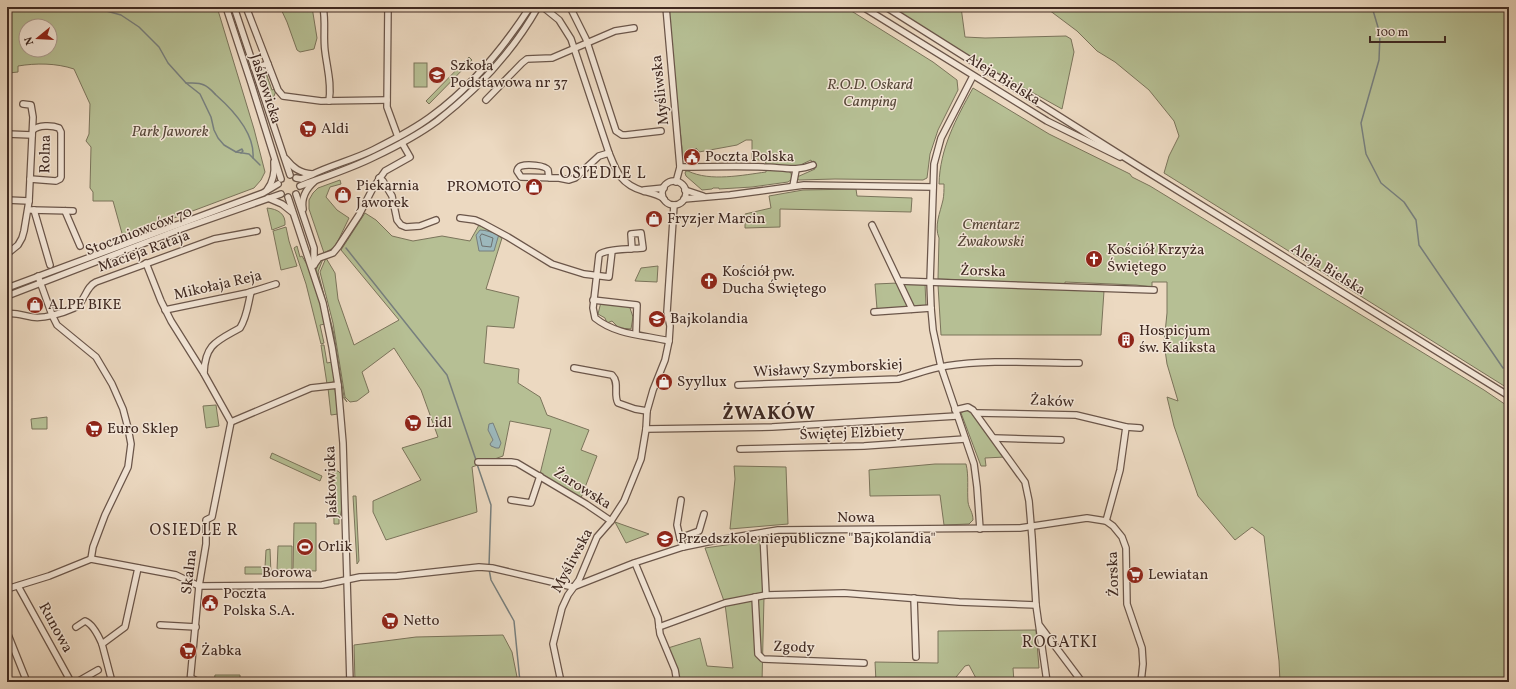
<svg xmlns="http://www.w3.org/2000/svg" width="1516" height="689" font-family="Vollkorn,serif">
<rect width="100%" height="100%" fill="#ecd9c1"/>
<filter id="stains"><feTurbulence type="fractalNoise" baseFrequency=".005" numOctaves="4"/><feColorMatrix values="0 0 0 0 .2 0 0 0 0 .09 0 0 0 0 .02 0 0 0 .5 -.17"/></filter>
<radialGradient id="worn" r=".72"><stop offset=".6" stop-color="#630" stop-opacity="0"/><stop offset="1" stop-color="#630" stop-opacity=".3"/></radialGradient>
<g fill="#b6bf94" stroke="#7b745b" fill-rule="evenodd">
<path d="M7 7H217L254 129 265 172 261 180 254 188 123 237 113 201H93V192L90 188 91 147 86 141 89 134 90 104 74 69C56 63 36 63 18 66V72L9 73V80H7ZM26 26H50V50H26Z"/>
<polygon points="280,7 312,7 317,38 314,49 300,52 297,50 287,22"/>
<polygon points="667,7 845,7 933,62 957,80 958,90 938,130 930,154 927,178 923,180 835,179 799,180 797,179 797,177 815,169 811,160 796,167 766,164 765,160 752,160 752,140 746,140 737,145 699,152 696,148 696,149 689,149 688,158 683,158"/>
<polygon points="890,7 961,7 965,37 985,38 1066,36 1071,39 1074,52 1062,109 976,61"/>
<polygon points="1045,7 1509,7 1509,389 1164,173 1169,156 1179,136 1174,121 1149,90 1115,62 1097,51 1077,31"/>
<polygon points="469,57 472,60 429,104 426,101"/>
<rect x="414" y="63" width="13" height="24"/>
<polygon points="265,68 269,72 266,73 272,90 275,89 276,91 272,101 274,109 269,106 258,72 261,69"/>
<path d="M973 88 1049 134 1130 174 1132 177 1150 186 1484 390 1509 407V682H1280L1279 661 1264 536 1252 527 1235 540 1198 496 1174 426 1167 397 1178 401 1167 364 1164 343 1167 313V282H1152V287L1136 285 1065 282V284L938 279 939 238C934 226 940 213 943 200 944 195 944 190 944 184H939C940 148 956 119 973 88Z"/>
<path d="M766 169 788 171 791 173 792 179 788 182 752 187 719 189V188H713L712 189 702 190 686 176 685 173 686 171H688C710 182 743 175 766 172Z"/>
<polygon points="340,180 341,184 330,187 326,197 337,210 349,218 335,247 324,253 309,209 309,200 313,193 318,188"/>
<polygon points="856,189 857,196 912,198 911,212 780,209 780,227 745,228 745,214 771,208 769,196 803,190"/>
<path d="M267 208C278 209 286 214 285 225L272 230Z"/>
<polygon points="365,213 376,220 392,236 413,241 442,236 470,241 479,225 502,238 486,289 519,297 514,328 487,326 484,363 519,369 518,383 540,397 547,415 589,430 581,450 597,456 581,498 540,474 551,429 510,421 503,456 472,467 477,512 386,540 373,512 373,501 421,480 402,448 438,437 421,390 394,348 362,372 369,392 357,401 350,402 345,397 333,323 320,272 326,258 335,273 338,299 354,345 399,320 341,250"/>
<polygon points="286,227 289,241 297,266 281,270 273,231"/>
<path d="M297 246 300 257 302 256C315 276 319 301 325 324L320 325 324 343 321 344 306 284 294 248Z"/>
<polygon points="323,259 318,272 334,334 344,397 347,402 342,396 333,333 316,270 318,264"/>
<polygon points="658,266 657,282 635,281 641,268"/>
<polygon points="898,283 909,307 877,309 875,284"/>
<polygon points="901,283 925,283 926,307 913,307"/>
<polygon points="938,285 1104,291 1101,335 941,335"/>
<polygon points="601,302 629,305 633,317 631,329 619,328 612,321 607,323 605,318 598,314"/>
<polygon points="321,345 324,345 327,363 332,362 335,379 332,383 327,384"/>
<polygon points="328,388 335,389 338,414 331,415"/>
<polygon points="216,405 219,426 206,428 203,406"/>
<polygon points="966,410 970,410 1005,457 985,458 986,466 981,466 961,413"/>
<polygon points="47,417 47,429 32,429 31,419"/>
<polygon points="272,453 322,476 320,481 270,458"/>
<path d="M935 464H966C969 476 967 489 968 502 969 509 973 512 973 520L969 524 944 525 940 495 870 496 869 470Z"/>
<polygon points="734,466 786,467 788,524 730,529 735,479"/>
<polygon points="333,471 338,471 341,474 342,507 340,518 339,519 339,524 334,524"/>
<polygon points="353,496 356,496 359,561 357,564"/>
<polygon points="615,522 649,534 626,543"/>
<polygon points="294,523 316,523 316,571 293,570"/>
<polygon points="761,540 763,592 760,594 724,601 705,548"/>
<polygon points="278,546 292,546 292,570 277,570"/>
<polygon points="270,549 271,574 245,574 245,567 265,567 266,550"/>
<polygon points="764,597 762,682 694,682 693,681 680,682 668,648 700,638 707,666 733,668 725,604"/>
<polygon points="1036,630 1039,668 1013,668 1014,682 978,682 969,665 965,666 952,682 876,682 875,662 938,663 938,631"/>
<polygon points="503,635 512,652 518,682 355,682 354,645 416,637"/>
<polygon points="215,675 240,675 240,682 214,682"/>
</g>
<g fill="#9cb8bc" stroke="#777f7e">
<path d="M480 230C487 230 492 233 499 234L494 251H479L476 235Z"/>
<polygon points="493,423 501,443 499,448 496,448 491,446 490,444 493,440 488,430 489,424"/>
</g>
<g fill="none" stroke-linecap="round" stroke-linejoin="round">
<polygon stroke="#6e716f" stroke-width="1" points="482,234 493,238 491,247 482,246 480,237"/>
<g stroke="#777f7e" stroke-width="1.5">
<polyline points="92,7 121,15 139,27 159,47 168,63 186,83 200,94 211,117 214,130 218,138 224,145 236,152 249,154 260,165"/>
<polyline points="1372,7 1380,34 1379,60 1361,123 1366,154 1381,183 1404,202 1416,220 1419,245 1503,368"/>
<path d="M186 83C192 83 199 82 204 85 209 87 213 92 216 95 233 110 255 133 253 158"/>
<polyline points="236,152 242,149 243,151 241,153"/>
<polyline points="346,248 447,375 476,460"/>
<polyline points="477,464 491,505 489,566"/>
<polyline points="489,569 491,580 514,621 520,682"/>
</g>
<g stroke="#6b564a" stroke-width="8">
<g id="minor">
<polyline points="226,7 251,83 281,179"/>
<polyline points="234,7 290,175"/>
<polyline points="246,7 278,90 283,96 321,101 387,100"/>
<path d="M323 7C326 22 323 36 325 51 327 68 332 84 329 101"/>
<polyline points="388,7 387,107 398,137"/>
<path d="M543 7 559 20 571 39 609 153C617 173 621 184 643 191 651 193 658 194 664 199"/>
<polyline points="570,7 586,39 616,131 622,135 626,135 661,131"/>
<polyline points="666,7 680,167 676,182"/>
<polyline points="863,7 1047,121 1120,157"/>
<polyline points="886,7 1135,164 1509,396"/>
<polyline points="254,68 268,64"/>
<polyline points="973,76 941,138 934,164 930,282 931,308 933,330 941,367 974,464 977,487 980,529"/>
<polyline points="486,100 522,63 527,59 552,58 615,31 634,28"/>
<polyline points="7,134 32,135"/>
<path d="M286 159C293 168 300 173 312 174"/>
<path d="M680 167C708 167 736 166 764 167 781 167 796 172 813 165"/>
<path d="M296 178 301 179 311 175C331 165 353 160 373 150 393 140 415 129 433 115 472 86 504 47 530 7"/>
<polyline points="379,178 383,181 392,196 397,220 401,225 406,227 420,226 436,220"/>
<path d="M549 178 548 170C545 165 527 164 521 166 518 167 518 168 517 171L521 177 559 178 569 180 575 178 599 156 609 153"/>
<path d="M30 179 56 181 60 179 61 177V132L59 128C52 125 38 125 33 130"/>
<circle cx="674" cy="193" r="12"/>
<path d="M300 186C324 177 350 169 374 157 395 147 418 135 437 121 477 90 513 51 538 7"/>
<polyline points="793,186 796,170"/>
<path d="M267 190C273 182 275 172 274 162"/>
<polyline points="644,190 664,188"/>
<polyline points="685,190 703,196"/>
<polyline points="296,194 314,248 314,265"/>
<polyline points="288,197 323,303 332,347 338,385 343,443 350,682"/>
<polyline points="268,198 282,204 292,212"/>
<polyline points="684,199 730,195 804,185 933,187"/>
<polyline points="7,200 29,201"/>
<path d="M303 209C301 198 307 188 315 181"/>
<polyline points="31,210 73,211"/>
<polyline points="34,210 50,265"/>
<polyline points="65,211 80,246"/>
<polyline points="460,218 475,220 482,223 508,237 552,264 584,274 609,277 612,251"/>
<polyline points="872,225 912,309"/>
<path d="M632 249 631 234 641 233 643 248C633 249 604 249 599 255L593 308 595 318C616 335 644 335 669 341"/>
<polyline points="7,254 18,245 22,238 24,231 29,201 33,117 31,105 23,104"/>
<polyline points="146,263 161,301 171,321 203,372 231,422 212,517 206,520 206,544 199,586 190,682"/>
<polyline points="314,265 319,258 333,253 338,247 359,215 373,188 385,171 410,157 402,143"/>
<polyline points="38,276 52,315 57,325 96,357 112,384 123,409 128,428 131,444 128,467 105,515 93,547 91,559"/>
<polyline points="899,281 1154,290"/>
<polyline points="7,288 263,193 278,184"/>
<polyline points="7,296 181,229 281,194"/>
<polyline points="593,300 637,305 636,334"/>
<polyline points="165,310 247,293 276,284"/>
<polyline points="874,312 931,308"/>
<path d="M7 314C15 312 24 316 32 317 44 319 63 313 74 308 85 303 85 287 96 282L214 239 257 231"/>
<path d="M574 368 612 375C620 383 613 394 618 403L635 409 647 411"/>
<path d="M204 373C205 344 217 341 240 328 247 317 248 304 251 292"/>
<path d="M738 385 898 379C914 375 931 368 946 366 989 359 1036 363 1079 363"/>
<polyline points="955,410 968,407 973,410 1025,482 1029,501 1032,537 1036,605 1047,682"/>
<polyline points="976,413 1076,415 1126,427 1140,428"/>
<polyline points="231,422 311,388 338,385"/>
<polyline points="646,429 772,427 957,416"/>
<polyline points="994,438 1061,440"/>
<polyline points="740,449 864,446 965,439"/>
<polyline points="478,462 511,462 517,463 586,504 611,521"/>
<polyline points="511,500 531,503 540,476"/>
<polyline points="1106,521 1120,470 1126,427"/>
<polyline points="763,533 766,595"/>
<polyline points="680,538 677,525 681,500"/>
<polyline points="683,547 680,538 699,531 704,514"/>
<polyline points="635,563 658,618 660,634 675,670 677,682"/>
<polyline points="18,586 71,682"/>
<polyline points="7,589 49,576 91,559 176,575 199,586 322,585 360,577 397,576 479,567 492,568 573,587 634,563 683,547 717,540 778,530 1020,528 1087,518 1106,521 1113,526 1122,537 1126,548 1127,604 1142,648 1143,664 1141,682"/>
<polyline points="755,597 758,654 763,659 864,663"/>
<polyline points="914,598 916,657"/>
<polyline points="160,625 196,627"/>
<polyline points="1040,626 1082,682"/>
<path d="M76 627 85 621C93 624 99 637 102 644"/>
<polyline points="659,627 725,603 766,595 844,593 959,602 1036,605"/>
<polyline points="7,632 27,682"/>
<polyline points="191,678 199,682"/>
<polyline points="77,682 98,670"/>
<polyline points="112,682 102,644 125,627 138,568"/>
<polyline points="561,682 553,644 562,608 568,595 579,580 597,537 611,521 624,501 641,459 646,429 647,411 653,390 665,360 669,341 670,326 667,312 674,205"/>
</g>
</g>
<use href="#minor" stroke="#f3e6d7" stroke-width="5.5"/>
</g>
<defs>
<g id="school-disc" transform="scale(0.9)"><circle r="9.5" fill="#8f2418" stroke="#f3e6d7"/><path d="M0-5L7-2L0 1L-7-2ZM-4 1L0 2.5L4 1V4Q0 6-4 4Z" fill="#fff"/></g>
<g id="supermarket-disc" transform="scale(0.9)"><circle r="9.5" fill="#8f2418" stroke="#f3e6d7"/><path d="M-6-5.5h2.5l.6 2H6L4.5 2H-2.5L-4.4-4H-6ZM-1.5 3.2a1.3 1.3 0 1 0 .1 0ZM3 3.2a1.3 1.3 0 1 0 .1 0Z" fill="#fff"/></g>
<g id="civic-disc" transform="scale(0.9)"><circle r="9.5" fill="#8f2418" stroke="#f3e6d7"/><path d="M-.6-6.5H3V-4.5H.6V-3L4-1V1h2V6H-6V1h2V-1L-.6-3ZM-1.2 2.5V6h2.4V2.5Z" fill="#fff"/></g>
<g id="shop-disc" transform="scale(0.9)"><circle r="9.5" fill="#8f2418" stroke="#f3e6d7"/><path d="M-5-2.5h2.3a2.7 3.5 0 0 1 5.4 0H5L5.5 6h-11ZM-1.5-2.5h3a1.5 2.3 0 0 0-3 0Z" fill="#fff"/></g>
<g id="church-disc" transform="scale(0.9)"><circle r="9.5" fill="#8f2418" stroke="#f3e6d7"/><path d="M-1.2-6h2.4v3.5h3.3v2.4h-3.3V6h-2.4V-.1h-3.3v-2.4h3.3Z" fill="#fff"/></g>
<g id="building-disc" transform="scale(0.9)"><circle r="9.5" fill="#8f2418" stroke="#f3e6d7"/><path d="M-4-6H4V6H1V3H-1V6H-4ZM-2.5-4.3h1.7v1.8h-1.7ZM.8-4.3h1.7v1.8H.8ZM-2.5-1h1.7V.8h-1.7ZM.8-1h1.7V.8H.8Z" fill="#fff"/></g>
<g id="stadium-disc" transform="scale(0.9)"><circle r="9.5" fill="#8f2418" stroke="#f3e6d7"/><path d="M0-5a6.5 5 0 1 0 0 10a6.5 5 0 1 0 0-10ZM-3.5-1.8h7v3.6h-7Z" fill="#fff"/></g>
</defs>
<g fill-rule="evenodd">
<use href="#school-disc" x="437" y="75"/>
<use href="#supermarket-disc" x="308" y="129"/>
<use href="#civic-disc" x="692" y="157"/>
<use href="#shop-disc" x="534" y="187"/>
<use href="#shop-disc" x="343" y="195"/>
<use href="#shop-disc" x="654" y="219"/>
<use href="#church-disc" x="1094" y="259"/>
<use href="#church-disc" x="709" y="281"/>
<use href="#shop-disc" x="35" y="305"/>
<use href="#school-disc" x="657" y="319"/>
<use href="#building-disc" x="1126" y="340"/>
<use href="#shop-disc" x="664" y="382"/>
<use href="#supermarket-disc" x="413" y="423"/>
<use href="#supermarket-disc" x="94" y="429"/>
<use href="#school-disc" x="665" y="539"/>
<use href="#stadium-disc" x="305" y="547"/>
<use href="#supermarket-disc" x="1135" y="575"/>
<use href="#civic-disc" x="210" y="603"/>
<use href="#supermarket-disc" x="390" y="621"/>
<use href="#supermarket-disc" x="188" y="651"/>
</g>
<g text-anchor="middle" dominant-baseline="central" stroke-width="3" stroke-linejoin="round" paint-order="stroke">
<g font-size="15" fill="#402a22" stroke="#f3e6d7" text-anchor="start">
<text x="450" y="66">Szkoła<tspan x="450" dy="17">Podstawowa nr 37</tspan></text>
<text x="321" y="129">Aldi</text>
<text x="705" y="157">Poczta Polska</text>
<text x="356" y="186">Piekarnia<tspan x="356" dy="17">Jaworek</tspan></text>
<text x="521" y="187" text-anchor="end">PROMOTO</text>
<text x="667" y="219">Fryzjer Marcin</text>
<text x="1107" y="250">Kościół Krzyża<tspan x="1107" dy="17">Świętego</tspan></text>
<text x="722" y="272">Kościół pw.<tspan x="722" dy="17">Ducha Świętego</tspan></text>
<text x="48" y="305">ALPE BIKE</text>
<text x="670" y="319">Bajkolandia</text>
<text x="1139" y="331">Hospicjum<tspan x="1139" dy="17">św. Kaliksta</tspan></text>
<text x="677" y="382">Syyllux</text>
<text x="426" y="423">Lidl</text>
<text x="107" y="429">Euro Sklep</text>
<text x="678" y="539">Przedszkole niepubliczne "Bajkolandia"</text>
<text x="318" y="547">Orlik</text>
<text x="1148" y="575">Lewiatan</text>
<text x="223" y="594">Poczta<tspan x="223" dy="17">Polska S.A.</tspan></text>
<text x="403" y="621">Netto</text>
<text x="201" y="651">Żabka</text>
</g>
<g font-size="15" fill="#402a22" stroke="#f3e6d7">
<text transform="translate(1003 80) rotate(32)">Aleja Bielska</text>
<text transform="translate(265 89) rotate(72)">Jaśkowicka</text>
<text transform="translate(661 90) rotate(-96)">Myśliwska</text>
<text transform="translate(46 154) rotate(-89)">Rolna</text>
<text transform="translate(139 232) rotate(-21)">Stoczniowców 70</text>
<text transform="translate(144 252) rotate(-20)">Macieja Rataja</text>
<text transform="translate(1328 270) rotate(32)">Aleja Bielska</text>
<text transform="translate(983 272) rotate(2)">Żorska</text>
<text transform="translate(218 286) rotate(-13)">Mikołaja Reja</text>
<text transform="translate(828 369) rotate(-3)">Wisławy Szymborskiej</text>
<text transform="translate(1052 402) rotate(3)">Żaków</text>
<text transform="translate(852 434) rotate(-2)">Świętej Elżbiety</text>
<text transform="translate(332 482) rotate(-92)">Jaśkowicka</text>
<text transform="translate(582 489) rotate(32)">Żarowska</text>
<text x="856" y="518">Nowa</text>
<text transform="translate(573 561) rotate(-62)">Myśliwska</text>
<text transform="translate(190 572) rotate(-83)">Skalna</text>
<text x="287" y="573">Borowa</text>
<text transform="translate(1114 574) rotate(-92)">Żorska</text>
<text transform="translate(55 628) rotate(61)">Runowa</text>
<text transform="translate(794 648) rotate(2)">Zgody</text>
</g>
<g font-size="15" font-style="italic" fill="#584839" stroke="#f3e6d7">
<text x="870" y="85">R.O.D. Oskard<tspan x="870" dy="17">Camping</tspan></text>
<text x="170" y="132">Park Jaworek</text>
<text x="991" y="225">Cmentarz<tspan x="991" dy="17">Żwakowski</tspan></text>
</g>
<g font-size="16" letter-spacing="1" fill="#402a22" stroke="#f3e6d7">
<text x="603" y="174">OSIEDLE L</text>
<text x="194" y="531">OSIEDLE R</text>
<text x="1060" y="643">ROGATKI</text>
</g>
<g font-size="19" font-weight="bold" letter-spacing="1" fill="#402a22" stroke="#f3e6d7">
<text x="769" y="414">ŻWAKÓW</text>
</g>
</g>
<rect width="1516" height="689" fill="none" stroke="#ecd9c1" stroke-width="24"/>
<rect x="8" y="8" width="1500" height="673" fill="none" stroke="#402a22" stroke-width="2"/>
<rect x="12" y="12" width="1492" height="665" fill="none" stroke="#402a22"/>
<g transform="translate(38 38) rotate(252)"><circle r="19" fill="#f3e6d7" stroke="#ab9b8f"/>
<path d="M0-3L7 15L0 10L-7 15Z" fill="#8f2418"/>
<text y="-6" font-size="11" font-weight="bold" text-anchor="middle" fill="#402a22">N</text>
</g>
<path d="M1370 36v6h75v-6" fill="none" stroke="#402a22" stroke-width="2"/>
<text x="1376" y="36" font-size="12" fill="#402a22" stroke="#f3e6d7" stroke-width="3" paint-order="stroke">100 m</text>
<rect width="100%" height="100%" filter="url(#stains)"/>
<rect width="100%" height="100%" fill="url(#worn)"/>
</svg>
